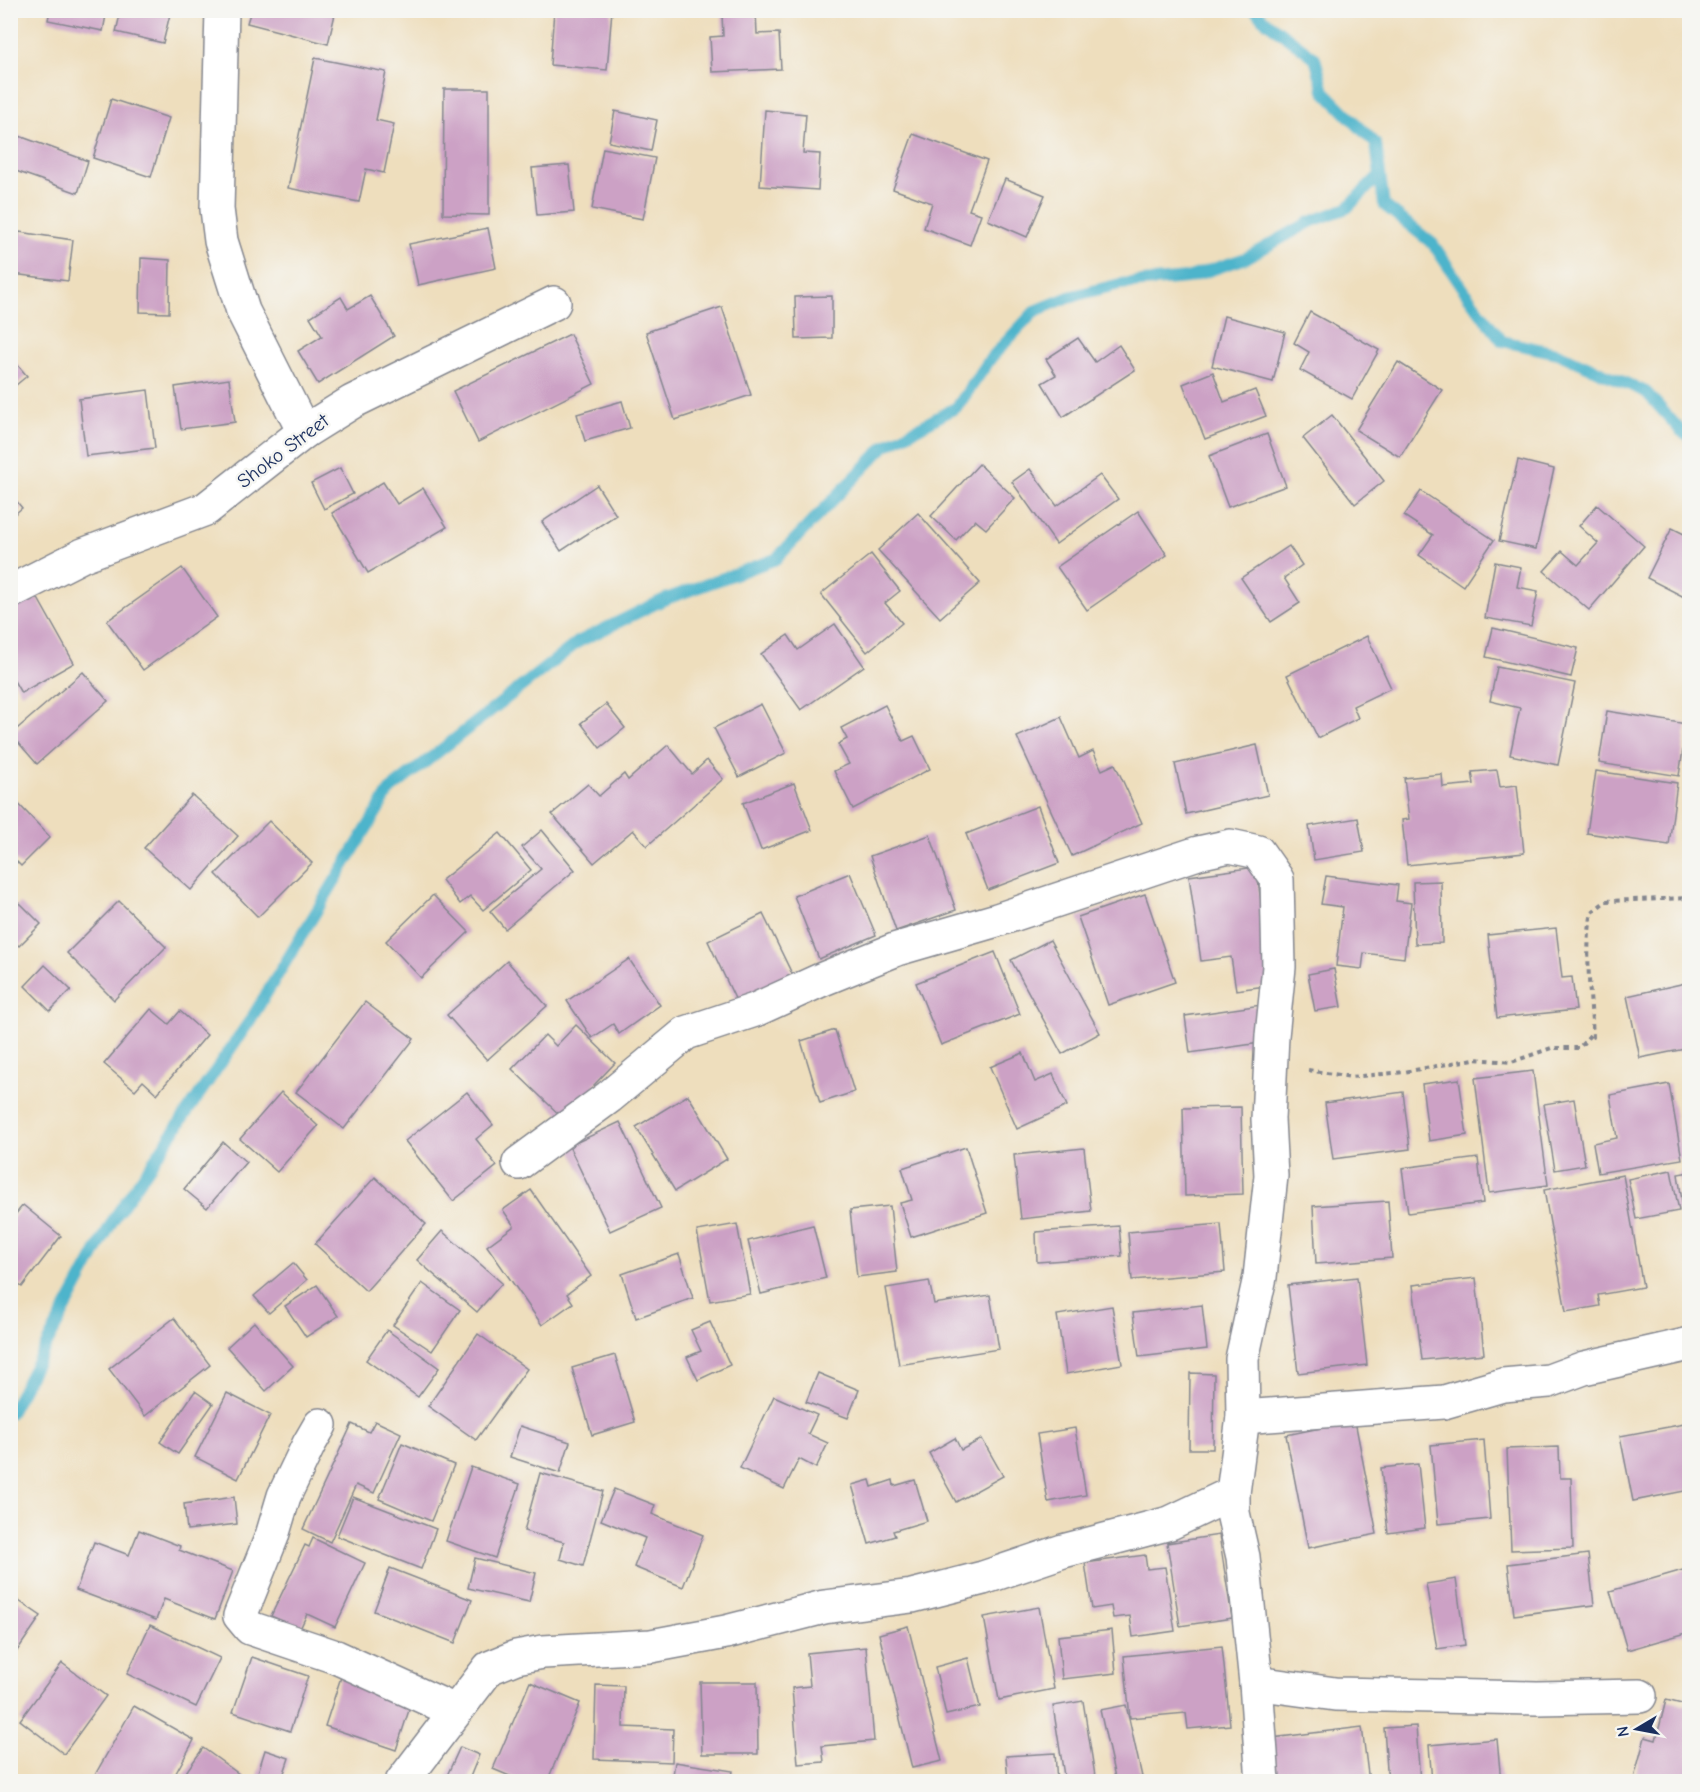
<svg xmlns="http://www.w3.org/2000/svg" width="1700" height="1792" font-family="'Comic Neue',sans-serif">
<rect width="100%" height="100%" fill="#f6f6f2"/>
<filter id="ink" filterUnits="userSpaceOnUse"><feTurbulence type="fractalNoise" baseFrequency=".0167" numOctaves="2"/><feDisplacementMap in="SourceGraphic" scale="12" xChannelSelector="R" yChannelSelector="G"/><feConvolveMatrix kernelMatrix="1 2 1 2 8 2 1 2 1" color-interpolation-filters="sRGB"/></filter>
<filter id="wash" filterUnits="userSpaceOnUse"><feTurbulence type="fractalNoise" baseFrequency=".008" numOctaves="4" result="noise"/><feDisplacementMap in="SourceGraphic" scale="24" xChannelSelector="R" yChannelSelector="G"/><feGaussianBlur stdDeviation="1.35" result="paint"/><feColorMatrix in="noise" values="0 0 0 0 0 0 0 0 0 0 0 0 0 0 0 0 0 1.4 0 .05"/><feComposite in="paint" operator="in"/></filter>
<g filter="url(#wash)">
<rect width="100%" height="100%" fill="#eedebd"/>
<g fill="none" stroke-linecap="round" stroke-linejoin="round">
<g stroke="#4db4cb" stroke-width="12">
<polyline points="1255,10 1263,19 1315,58 1324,91 1376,144 1384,205 1433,244 1468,296 1502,341 1557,353 1646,392 1681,431 1690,436"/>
<polyline points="10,1413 113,1220 251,1019 390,790 578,642 663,600 776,559 885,446 957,407 991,358 1035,311 1069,297 1120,284 1187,278 1246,258 1310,222 1347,208 1379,176"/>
</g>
</g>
<g id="blocks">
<g fill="#cca1c5">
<polygon points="50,10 107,10 103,31 48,20"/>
<polygon points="121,10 171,10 163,43 116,32"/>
<polygon points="251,10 336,10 328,44 247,23"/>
<polygon points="554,10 612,10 607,70 550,65"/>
<polygon points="756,12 757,34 779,33 781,69 712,72 710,37 723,36 722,14"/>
<polygon points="315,58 386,72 376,120 394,124 384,173 366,169 359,202 288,188"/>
<polygon points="444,89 489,89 489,215 443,214"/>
<polygon points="111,99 169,118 151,177 93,158"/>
<polygon points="765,110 806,114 803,153 820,154 818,190 760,186"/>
<polygon points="615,111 657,120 651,151 609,142"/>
<polygon points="11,133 88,161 78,193 10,169"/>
<polygon points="913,134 987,161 969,210 981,214 970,245 924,228 932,203 893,189"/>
<polygon points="603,148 655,158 643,219 592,209"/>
<polygon points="569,165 574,212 537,215 532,168"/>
<polygon points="1005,179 1045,195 1027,237 988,220"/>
<polygon points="488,228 496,268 418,285 409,244"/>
<polygon points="19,232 73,240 68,281 13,274"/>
<polygon points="141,258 170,260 169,313 140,312"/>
<polygon points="370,296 394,336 318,384 298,351 322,336 310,317 341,297 348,309"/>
<polygon points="832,296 832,338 796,339 795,297"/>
<polygon points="722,307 751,395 675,420 646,332"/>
<polygon points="1310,312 1379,350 1352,399 1300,370 1309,352 1294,343"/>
<polygon points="1224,316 1285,332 1273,382 1212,366"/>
<polygon points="570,334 594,384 478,442 453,391"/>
<polygon points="1078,338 1095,362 1119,345 1135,370 1063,417 1042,383 1056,375 1046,359"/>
<polygon points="10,356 27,376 10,390"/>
<polygon points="1398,362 1442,390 1400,457 1356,430"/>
<polygon points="1213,372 1224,402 1255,390 1266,416 1205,439 1183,384"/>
<polygon points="229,379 235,422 181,429 175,387"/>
<polygon points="148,390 155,448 86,456 79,399"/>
<polygon points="622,401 630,428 585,441 577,414"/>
<polygon points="1332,415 1384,481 1355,504 1303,438"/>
<polygon points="1267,434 1286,486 1228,507 1209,456"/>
<polygon points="1518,460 1554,469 1536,549 1499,541"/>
<polygon points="979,464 1015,498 986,529 975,520 956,540 931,516"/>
<polygon points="340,468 353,494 324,509 311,483"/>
<polygon points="1030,469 1057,506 1100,475 1118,499 1056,544 1012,482"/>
<polygon points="383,482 397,504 423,488 447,527 368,573 332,513"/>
<polygon points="597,485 616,515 561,551 542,522"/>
<polygon points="1421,491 1494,540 1463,586 1419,555 1433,535 1404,516"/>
<polygon points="10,493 22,508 10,518"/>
<polygon points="1597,505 1644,546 1589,610 1544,571 1562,551 1578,565 1598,543 1579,526"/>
<polygon points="1138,511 1167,555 1087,610 1057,567"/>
<polygon points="918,513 980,583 940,618 878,550"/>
<polygon points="1672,528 1690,537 1690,600 1647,578"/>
<polygon points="1289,546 1302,565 1284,578 1300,603 1271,622 1241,578"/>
<polygon points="871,554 900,591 885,603 902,623 867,652 821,594"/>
<polygon points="1495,562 1521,567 1517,587 1538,591 1531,626 1485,618"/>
<polygon points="182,568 217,617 143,670 107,621"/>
<polygon points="31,586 74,663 21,693 10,674 10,598"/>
<polygon points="835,624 864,666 801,710 761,654 788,635 798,650"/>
<polygon points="1493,628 1578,648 1571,677 1486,657"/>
<polygon points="1367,636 1391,688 1353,706 1358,718 1318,738 1287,675"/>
<polygon points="1497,667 1575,683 1558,765 1510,755 1520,708 1490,701"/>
<polygon points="83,672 108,701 37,764 11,734"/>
<polygon points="606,704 625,728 600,748 581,723"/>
<polygon points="761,704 786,753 739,777 714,728"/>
<polygon points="885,705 903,741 914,736 930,769 853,809 834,771 849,764 838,744 847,739 841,728"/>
<polygon points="1607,711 1687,724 1679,776 1599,763"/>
<polygon points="1061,717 1079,758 1093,751 1102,770 1115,764 1142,823 1072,856 1017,737"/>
<polygon points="668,745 692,774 707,760 723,779 647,846 633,830 594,863 552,814 588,784 599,796 624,774 628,780"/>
<polygon points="1257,745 1268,795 1186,814 1175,764"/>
<polygon points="1497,770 1500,787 1517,785 1524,853 1407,865 1402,820 1409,819 1404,778 1442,774 1443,787 1474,784 1472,772"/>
<polygon points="1596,771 1677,783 1669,845 1587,833"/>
<polygon points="794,783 812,830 761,850 743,803"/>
<polygon points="10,795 50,837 21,866 10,855"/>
<polygon points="192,795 238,836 191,890 144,848"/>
<polygon points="1038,806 1059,863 988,890 966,834"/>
<polygon points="1358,818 1364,852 1314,860 1309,826"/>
<polygon points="269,821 312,863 258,917 216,874"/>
<polygon points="542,830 575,870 505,929 490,911 541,869 522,847"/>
<polygon points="500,833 531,870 483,910 470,896 460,904 442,880"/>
<polygon points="930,835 956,910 896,931 870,856"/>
<polygon points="1256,867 1273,985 1236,990 1231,957 1201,961 1189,876"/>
<polygon points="850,873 876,935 819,959 794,896"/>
<polygon points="1326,876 1398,885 1396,901 1411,903 1404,958 1364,953 1362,969 1336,966 1343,907 1321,904"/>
<polygon points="1441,881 1442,943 1415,944 1413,882"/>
<polygon points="1145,894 1175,982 1108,1005 1078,917"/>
<polygon points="433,895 469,932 421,978 386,941"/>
<polygon points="119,901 166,947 114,1000 67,953"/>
<polygon points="20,903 41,924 19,946 10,938 10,913"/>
<polygon points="763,914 794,978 738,1005 708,941"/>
<polygon points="1556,928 1562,978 1572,977 1576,1010 1497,1018 1488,935"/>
<polygon points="1050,940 1100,1033 1062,1054 1011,960"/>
<polygon points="995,952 1020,1014 941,1045 916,983"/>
<polygon points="629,959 660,1005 619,1034 613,1024 592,1038 567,1001"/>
<polygon points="507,961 547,1006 487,1060 447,1015"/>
<polygon points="45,965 71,990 50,1011 25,986"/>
<polygon points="1334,969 1341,1007 1315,1011 1308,974"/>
<polygon points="1690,982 1690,1048 1640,1058 1627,996"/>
<polygon points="365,1002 414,1039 344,1129 296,1092"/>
<polygon points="1268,1004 1267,1042 1190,1053 1185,1016"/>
<polygon points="151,1009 169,1024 180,1011 207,1035 157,1094 143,1081 135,1090 104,1064"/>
<polygon points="576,1025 615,1063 594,1085 601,1092 569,1124 512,1069 545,1035 556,1046"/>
<polygon points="835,1030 854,1092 820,1103 801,1041"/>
<polygon points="1023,1053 1035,1082 1053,1074 1067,1106 1017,1129 990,1067"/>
<polygon points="1533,1071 1548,1185 1489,1193 1475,1078"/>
<polygon points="1459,1079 1467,1135 1429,1141 1422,1084"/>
<polygon points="1669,1084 1682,1159 1598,1173 1593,1143 1617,1138 1610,1095"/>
<polygon points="281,1092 318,1126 277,1172 240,1139"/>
<polygon points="467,1092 493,1125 476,1139 497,1166 453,1201 405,1141"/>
<polygon points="1403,1092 1410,1149 1333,1159 1325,1103"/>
<polygon points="688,1095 727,1159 675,1191 636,1127"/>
<polygon points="1574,1099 1585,1165 1555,1170 1544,1104"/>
<polygon points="1241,1107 1243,1194 1185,1196 1183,1108"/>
<polygon points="620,1122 661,1208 610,1231 569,1146"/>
<polygon points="223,1142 246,1162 207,1208 184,1189"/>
<polygon points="966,1147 987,1213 911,1237 900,1203 912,1200 902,1168"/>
<polygon points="1084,1148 1091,1211 1021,1219 1014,1155"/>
<polygon points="1478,1158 1483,1203 1408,1213 1402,1168"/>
<polygon points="1671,1170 1679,1211 1636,1219 1628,1179"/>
<polygon points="1690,1172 1690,1213 1684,1214 1678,1174"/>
<polygon points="1623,1175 1643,1287 1598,1295 1600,1306 1566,1312 1544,1190"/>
<polygon points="375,1177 426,1224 366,1291 315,1244"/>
<polygon points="531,1190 591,1276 567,1294 573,1303 542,1325 487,1246 514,1226 503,1210"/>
<polygon points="1388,1201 1392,1258 1316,1264 1313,1206"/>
<polygon points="23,1205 61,1236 22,1287 10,1279 10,1221"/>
<polygon points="890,1206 897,1272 857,1277 850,1210"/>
<polygon points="737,1224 750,1294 710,1301 697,1231"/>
<polygon points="1221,1224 1225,1272 1132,1280 1128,1232"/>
<polygon points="813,1225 826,1278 761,1294 748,1241"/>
<polygon points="1119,1226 1122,1256 1037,1262 1036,1232"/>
<polygon points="442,1231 502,1283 477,1312 417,1260"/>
<polygon points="679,1254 693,1298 636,1318 622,1274"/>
<polygon points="293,1263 307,1280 269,1313 254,1296"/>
<polygon points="1357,1277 1367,1365 1298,1373 1288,1285"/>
<polygon points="1476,1278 1484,1354 1422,1360 1413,1285"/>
<polygon points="929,1281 934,1304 990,1295 999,1349 899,1365 886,1288"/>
<polygon points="422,1283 460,1310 432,1351 393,1325"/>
<polygon points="317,1285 338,1316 306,1337 285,1306"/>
<polygon points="1202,1305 1207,1349 1139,1357 1133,1313"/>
<polygon points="1112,1306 1122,1364 1066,1374 1057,1315"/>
<polygon points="174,1318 210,1365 145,1416 109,1369"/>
<polygon points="254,1322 293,1366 266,1391 227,1347"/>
<polygon points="710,1322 730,1365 698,1380 687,1357 701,1351 691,1330"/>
<polygon points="387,1330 439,1368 418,1397 366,1360"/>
<polygon points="478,1334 527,1369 476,1440 428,1406"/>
<polygon points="615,1355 635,1422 592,1435 572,1368"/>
<polygon points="818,1373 859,1390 848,1418 806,1402"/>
<polygon points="1190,1373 1214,1374 1213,1449 1189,1449"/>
<polygon points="195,1391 213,1404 178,1454 160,1442"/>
<polygon points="227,1393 270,1415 238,1479 195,1457"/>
<polygon points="774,1396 817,1415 808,1434 828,1443 816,1468 799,1459 784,1489 740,1468"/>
<polygon points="375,1421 401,1433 374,1493 356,1485 330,1542 303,1529 352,1424 369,1432"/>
<polygon points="1355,1421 1377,1534 1308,1548 1286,1435"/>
<polygon points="1690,1423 1690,1490 1633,1501 1620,1436"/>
<polygon points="520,1426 570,1442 560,1473 510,1457"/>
<polygon points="1075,1428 1086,1495 1048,1502 1037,1434"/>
<polygon points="955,1438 961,1450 982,1439 1003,1476 956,1502 929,1453"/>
<polygon points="1484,1440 1490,1519 1438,1524 1431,1445"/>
<polygon points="402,1443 454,1465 431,1521 379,1499"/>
<polygon points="1559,1447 1560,1478 1571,1478 1573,1548 1511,1550 1507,1449"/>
<polygon points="1418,1464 1425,1528 1388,1533 1381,1468"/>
<polygon points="471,1467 520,1484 495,1558 446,1541"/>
<polygon points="540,1473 603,1491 583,1566 560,1559 564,1542 524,1531"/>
<polygon points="870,1480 872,1487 893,1480 894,1486 915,1480 927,1521 893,1531 895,1536 869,1544 852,1485"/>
<polygon points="614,1489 655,1505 652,1514 703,1535 683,1587 634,1567 645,1538 601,1520"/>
<polygon points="234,1497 237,1524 187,1530 184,1504"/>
<polygon points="353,1497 436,1529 421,1569 337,1536"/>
<polygon points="139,1530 180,1546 179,1550 233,1571 215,1619 164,1599 156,1620 76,1590 94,1542 129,1555"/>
<polygon points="1219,1535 1232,1618 1180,1626 1167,1543"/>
<polygon points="313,1538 365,1563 335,1627 307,1614 300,1629 271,1616 305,1545 309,1547"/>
<polygon points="1588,1554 1594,1605 1514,1615 1508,1564"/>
<polygon points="1145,1555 1147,1569 1165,1567 1175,1631 1133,1637 1130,1616 1113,1618 1111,1606 1092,1609 1085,1563"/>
<polygon points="475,1558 536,1573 529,1602 468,1588"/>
<polygon points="390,1568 472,1600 455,1643 374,1611"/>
<polygon points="1690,1568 1690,1632 1627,1650 1610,1591"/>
<polygon points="1456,1579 1465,1645 1437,1649 1426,1584"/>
<polygon points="10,1595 41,1616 10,1661"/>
<polygon points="1039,1607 1054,1689 999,1700 984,1617"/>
<polygon points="150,1625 220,1658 196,1707 127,1674"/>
<polygon points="908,1626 942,1761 912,1768 879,1634"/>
<polygon points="1112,1630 1116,1673 1062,1679 1058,1636"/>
<polygon points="1222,1646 1230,1725 1188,1729 1186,1713 1130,1718 1124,1656"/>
<polygon points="866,1647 874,1741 822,1746 824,1762 798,1764 792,1688 810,1686 807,1653"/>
<polygon points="252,1657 308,1676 290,1731 233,1712"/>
<polygon points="968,1658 980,1707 946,1715 935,1667"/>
<polygon points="62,1663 106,1696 64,1754 20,1720"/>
<polygon points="341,1677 412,1701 396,1750 325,1726"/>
<polygon points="530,1682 580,1703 547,1782 524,1782 493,1769"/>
<polygon points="700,1682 757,1682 758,1754 702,1754"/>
<polygon points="596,1685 624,1686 623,1727 673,1729 672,1762 594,1759"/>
<polygon points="1666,1700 1690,1706 1690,1782 1633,1782 1645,1737 1656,1740"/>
<polygon points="1083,1701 1096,1782 1065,1782 1053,1706"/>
<polygon points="1126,1705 1142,1777 1116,1782 1100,1710"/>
<polygon points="134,1706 194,1740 171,1782 91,1782"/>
<polygon points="1416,1726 1420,1782 1388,1782 1384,1728"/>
<polygon points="1362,1727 1369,1782 1278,1782 1272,1738"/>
<polygon points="1497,1739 1501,1782 1432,1782 1429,1745"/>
<polygon points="460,1747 479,1755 468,1782 444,1782"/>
<polygon points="203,1748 243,1777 239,1782 179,1782"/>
<polygon points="265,1750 289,1758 281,1782 255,1782"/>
<polygon points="1055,1753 1057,1782 1008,1782 1006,1756"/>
<polygon points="675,1762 733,1771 731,1782 672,1782"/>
</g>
</g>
</g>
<g filter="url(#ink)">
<use href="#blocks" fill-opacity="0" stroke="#84868e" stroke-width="1.5"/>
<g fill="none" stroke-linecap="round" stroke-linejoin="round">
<g stroke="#84868e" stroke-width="36">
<g id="street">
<polyline points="222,10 217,209 221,241 243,311 304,432"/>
<polyline points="10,592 83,555 206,509 304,432 352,402 554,303"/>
<polyline points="519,1163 609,1097 686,1033 755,1010 823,979 897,949 997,920 1198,853 1230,846 1258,852 1277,879 1279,967 1272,1036 1268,1119 1271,1176 1260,1277 1242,1359 1243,1417 1233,1493 1233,1513 1243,1557 1256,1683 1263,1782"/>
<polyline points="1243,1417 1444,1402 1503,1385 1549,1381 1584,1368 1690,1344"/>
<polyline points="320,1425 309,1444 284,1496 272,1536 240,1616 250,1628 336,1657 455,1711"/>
<polyline points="1256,1683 1335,1694 1537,1698 1640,1696"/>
<polyline points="402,1782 489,1668 516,1657 543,1652 651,1646 726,1632 824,1607 912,1596 983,1578 1063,1551 1170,1523 1233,1493"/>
</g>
</g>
<path stroke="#84868e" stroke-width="4" stroke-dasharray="4.5 4.5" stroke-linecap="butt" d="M1308 1070 1351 1077 1404 1072 1474 1059 1512 1062 1551 1048H1579L1591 1034 1593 1037C1591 999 1584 948 1592 912L1606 901 1690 898"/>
<use href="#street" stroke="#fff" stroke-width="33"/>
</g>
</g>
<g text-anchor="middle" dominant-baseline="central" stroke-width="5" stroke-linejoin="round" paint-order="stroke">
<g font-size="20" fill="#1b2f5e" stroke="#f6f6f2">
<text transform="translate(283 451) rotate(-37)">Shoko Street</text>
</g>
</g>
<rect width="1700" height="1792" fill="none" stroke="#f6f6f2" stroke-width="36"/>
<g transform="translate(1637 1729) rotate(260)" stroke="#f6f6f2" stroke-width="4.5" paint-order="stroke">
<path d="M0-4.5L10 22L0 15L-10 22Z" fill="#1b2f5e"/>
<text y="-9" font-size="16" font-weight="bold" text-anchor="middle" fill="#1b2f5e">N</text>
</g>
</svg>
